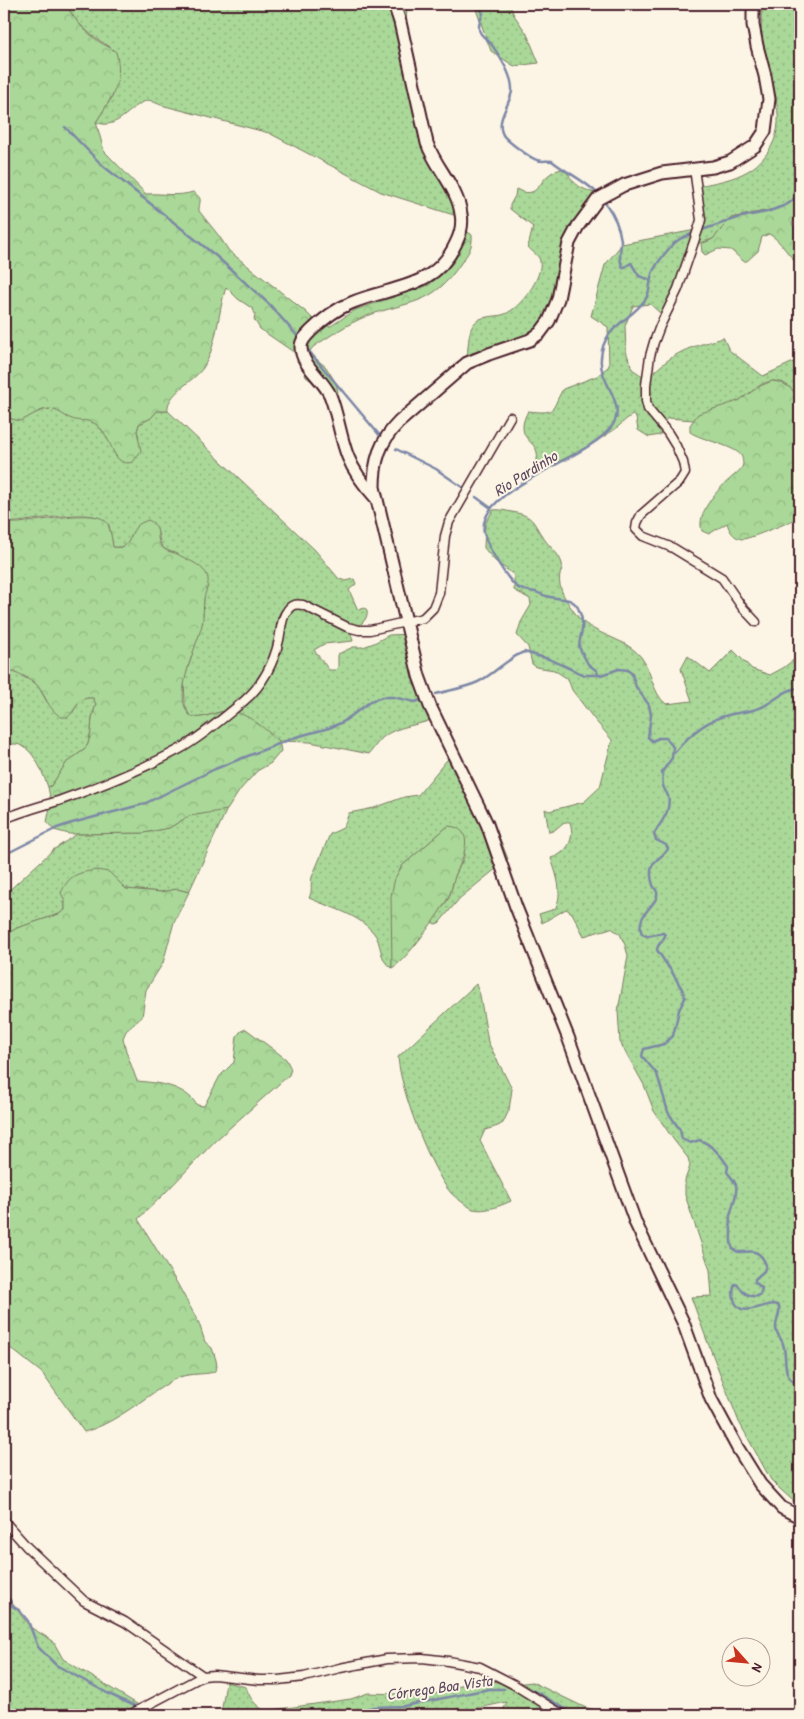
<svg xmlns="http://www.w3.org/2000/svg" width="804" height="1719" font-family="'Patrick Hand',sans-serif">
<defs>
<pattern id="grass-dots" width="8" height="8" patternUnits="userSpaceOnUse" patternTransform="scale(1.25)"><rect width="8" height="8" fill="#a9d898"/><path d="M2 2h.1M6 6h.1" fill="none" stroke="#93b983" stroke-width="1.8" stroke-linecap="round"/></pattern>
<pattern id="forest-crowns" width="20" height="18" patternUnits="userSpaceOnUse" patternTransform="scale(1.25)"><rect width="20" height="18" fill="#a9d898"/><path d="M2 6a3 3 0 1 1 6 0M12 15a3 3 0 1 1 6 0" fill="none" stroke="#93b983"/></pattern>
</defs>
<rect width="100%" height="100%" fill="#fcf5e5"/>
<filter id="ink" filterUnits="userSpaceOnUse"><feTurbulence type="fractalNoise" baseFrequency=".02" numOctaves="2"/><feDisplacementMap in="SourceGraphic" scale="10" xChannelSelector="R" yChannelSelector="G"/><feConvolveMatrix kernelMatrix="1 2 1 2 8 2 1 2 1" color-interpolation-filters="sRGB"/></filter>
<g filter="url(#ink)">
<g fill="url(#grass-dots)" stroke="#7a7c62">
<path d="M66 4H407L406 27 426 109 430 141 460 217 381 192 269 133 161 105 149 100C145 101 141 103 138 105 125 114 113 130 96 122L113 96 110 47C92 37 75 23 66 4Z"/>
<polygon points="474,4 509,4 514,15 527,34 539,63 514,66 491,51"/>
<path d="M761 4H800V196L789 204 775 209 731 218 713 239 690 246 683 262 684 283 681 293 677 301 668 311 660 313 650 304 633 306 625 326 626 351 632 369 641 375H651C674 352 689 347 720 339L723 337 729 350 763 376 800 359V397C792 390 786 381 774 381 760 381 751 394 740 400 724 409 707 407 693 420L668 418 662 423 660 435 649 437 638 430 636 418 633 415C626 418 621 425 614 430 590 446 564 460 537 471L534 469C546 442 522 445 523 426 523 421 526 415 528 411 558 414 550 411 563 389L597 376 609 366 608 327 591 316 605 265 622 244 701 229 695 187C710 183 728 181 742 174 753 169 761 162 768 152 789 121 772 89 765 57 761 39 761 22 761 4Z"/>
<path d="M562 169C568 172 569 176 573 181 582 191 596 193 608 196L578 228 545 324 530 334 484 348 467 359C468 351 468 332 473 325 480 314 495 318 505 314 520 308 543 278 540 261 539 255 532 252 528 247L533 227 510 209V205L515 196 516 189C538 200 537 183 550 174 553 171 558 170 562 169Z"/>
<path d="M51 409 95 423 109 438 116 457 139 437 137 431 139 424 151 418 157 411H168L315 550 339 579 346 581 354 579 356 584 349 590 358 610 365 608 367 610C369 620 358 628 350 629L353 641 324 644 314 650 329 670H335L338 667V654L353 647H363L374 643 389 635 412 634 418 663 438 717C421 726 396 725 382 738 377 743 373 749 369 754L310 742 279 741 240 714 230 711 220 712 202 717 194 718 189 715 185 705 184 680 202 623 204 599 195 564 163 548 160 542 157 529 136 527C131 539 127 549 113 547L109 525C106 523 103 520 99 518 81 509 26 523 4 523V417C29 424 29 411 51 409Z"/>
<path d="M493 510C500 509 506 511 512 512 536 516 532 523 545 540 550 547 558 553 561 561 564 567 561 570 560 575 557 589 568 603 575 613 591 636 624 636 641 657 652 671 652 693 666 704L692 701 681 669 688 656 710 673 733 650 752 669 770 675 783 668 800 655V731L794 736 800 754V1507L780 1489 771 1480 739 1422 706 1338 691 1297 712 1296 710 1270 685 1195V1180L690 1166 688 1158 673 1139 654 1111 644 1085 620 1042 618 1011 628 956 625 945 620 934 611 928 584 936 572 913 566 909 542 923 539 914 555 909C564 893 556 874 551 858 568 853 575 839 570 822 561 820 558 831 549 832L545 809 549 811 584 802 600 787 612 740 594 719 572 690 568 679 554 670 536 667 532 664 528 647 517 635 521 622 531 605 530 599 514 590V575L495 561 484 548 485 524Z"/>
<path d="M4 669 12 671 37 684 47 702 73 712C78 703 82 696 93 698L96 704 92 718 91 731 88 744 84 750 67 762 51 786 48 787C42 772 34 747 16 744 12 744 7 745 4 745Z"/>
<path d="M457 751 490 814 508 859 460 898 439 923 435 924 432 922 449 898 455 876 464 857 465 840 448 826 402 866 393 940 392 968C378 961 383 943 373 932 356 913 331 908 309 898 313 890 310 885 312 877L330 834 343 828 349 813 374 808 404 797 418 795 446 761Z"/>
<polygon points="227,809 189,892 177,889 161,892 126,889 114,878 65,901 65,910 59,914 17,928 4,936 4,895 53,850 77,834 144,833 169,828 189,816"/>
<path d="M476 984 480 995 488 1042 512 1089 509 1110 503 1123 498 1126 485 1130 480 1141 511 1201C500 1206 485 1212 473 1209 467 1206 456 1198 451 1193 430 1169 400 1089 398 1057Z"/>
<polygon points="4,1599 9,1599 30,1627 53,1641 63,1659 137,1704 143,1711 134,1715 4,1715"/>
<path d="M488 1680 501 1683 512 1681 516 1684 532 1682 584 1707 612 1715H501L507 1702 446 1715H222L221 1714 226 1682 246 1687C250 1699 255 1705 265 1711L351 1699 368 1693 431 1695 464 1684Z"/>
</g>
<g fill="url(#forest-crowns)" stroke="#7a7c62">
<path d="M4 4H66C73 19 85 31 98 41 104 45 110 47 116 52 124 82 112 97 96 122L104 151 146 194C162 193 178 197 193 192 204 199 199 200 199 211L219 236 229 251 306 312 315 321 325 326H331L355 310 429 285 444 269 460 231 468 232 472 235C473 247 468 254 461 263 432 307 410 300 367 316 347 324 330 336 313 347L310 351 314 357 326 367 336 383 338 392 336 399 306 377 300 358 295 353 260 329 254 319 255 314 253 309 238 299 226 287C218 312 217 347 203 368 194 381 165 395 168 411H157L151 418 139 424 137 431 141 451 133 462C110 469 114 434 94 423 87 419 79 422 72 419 63 416 58 409 48 409 37 410 29 418 20 421L4 417Z"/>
<path d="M800 196V215L795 218 792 223 795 229H800V265C788 257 782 241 769 234L762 237 758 251 747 261H743L731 250 718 249 705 255 702 252 701 244 713 239 731 218 775 209 789 204Z"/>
<path d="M772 381C788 383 789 388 800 397V517C790 522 752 538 743 539 734 539 729 530 727 523L709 534 702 531C696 513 717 490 730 479 734 475 742 470 743 464 743 463 742 458 742 457 737 446 701 440 690 432V425L698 414 738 401 760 386Z"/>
<path d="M72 516C82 516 106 513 109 527 111 533 112 540 113 547 131 550 128 537 136 527 139 523 144 522 148 520 164 527 153 539 163 548 167 552 173 552 177 554 186 559 200 564 206 573 211 581 206 590 204 598 203 607 204 616 202 625 197 646 173 693 188 713 196 724 215 711 227 711 246 711 265 729 279 741L281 751 271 763 257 771 240 790 227 810 189 816 169 828 144 833 69 834 54 830 47 822 51 802 48 787 51 786 67 762 84 750 88 744 91 731 92 718 96 704 93 698C79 696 77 708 68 717H61C48 709 46 696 37 685 31 678 12 670 4 669V523H19Z"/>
<path d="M448 826C478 828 462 860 455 876 452 883 452 891 448 898 440 913 406 961 392 968L391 896 395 878 402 866Z"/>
<path d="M96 870 109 872 126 889 161 892 177 889 189 892 174 922 163 963 146 990 142 1017 126 1031 123 1038 126 1051 137 1081C158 1083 184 1085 197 1105L204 1106 220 1076 234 1062 237 1036 241 1031 246 1029 286 1059 291 1069 289 1075 215 1141 164 1194 138 1219 177 1283 199 1323 205 1342 212 1348 216 1360 217 1367 214 1372C203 1375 191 1373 180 1377 171 1380 163 1387 156 1391 134 1406 110 1425 84 1432L42 1373 4 1343V936L17 928 59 914 65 910V901L61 893C69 875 77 873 96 870Z"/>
</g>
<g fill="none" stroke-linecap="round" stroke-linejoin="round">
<g stroke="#7d87a7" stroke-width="2.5">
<path d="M477 4 483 13C482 17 479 22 479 27 478 35 488 39 492 45 500 57 513 76 512 91 510 105 495 120 503 135 507 141 530 158 537 160 542 162 547 160 552 161 567 173 584 180 598 194"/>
<polyline points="65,127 102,165 216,256 270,305 299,338"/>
<path d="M606 204C614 215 619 226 621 240 621 251 618 258 623 268L631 263 639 276 650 280"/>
<polyline points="699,231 741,217 767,212 786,205 793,200 800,186"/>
<polyline points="308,350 381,437"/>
<polyline points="396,449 436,469 465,489"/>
<polyline points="476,497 491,508"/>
<path d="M598 675 597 671 588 664 579 647C580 633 586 626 579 610 573 596 562 600 550 597 545 596 540 594 536 592 531 591 525 591 521 589 509 585 487 546 484 533 475 488 589 460 612 426 628 403 598 382 601 358 603 326 629 322 645 300 651 292 649 283 652 274 655 265 671 244 680 239 684 237 689 235 694 233"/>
<path d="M436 694C450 690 465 688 478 682 495 674 507 658 524 652L549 659 584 675H601L619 669 628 670 632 674 636 687 649 705 651 715 648 737 652 741 659 738H666L673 747 672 758 662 772C663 777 662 780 663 785 663 789 667 792 668 796 672 811 660 823 654 834L656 840 666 845 668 849C664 856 656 858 652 866 650 871 651 880 653 885 653 886 657 891 657 892 660 904 634 914 642 934L647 936 663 933 665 935C664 941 657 944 657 950L672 972 683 991 685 998 679 1010 673 1036 664 1044 644 1049 642 1056 657 1074 668 1112 680 1130 682 1139 690 1143 700 1140C712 1145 721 1155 728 1166L727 1172C730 1176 734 1180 736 1185 738 1195 732 1206 730 1216 729 1221 731 1226 731 1231 731 1236 730 1242 732 1247 740 1261 756 1239 766 1265L764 1271 755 1279V1282L762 1288 760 1295C750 1299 743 1293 738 1285L735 1284C733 1288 733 1294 734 1299 740 1323 768 1298 779 1306 781 1315 775 1321 776 1329 777 1335 782 1339 783 1344 788 1358 780 1380 800 1384"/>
<path d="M675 752C689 735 706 720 728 715 740 712 751 712 762 707 775 701 786 688 800 688"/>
<polyline points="4,855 57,828 72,823 144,804 215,769 296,737 329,728 343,722 371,701 383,697 393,697 415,702 424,699"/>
<polyline points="4,1581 6,1587 4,1597 10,1600 12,1606 19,1610 28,1621 38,1647 56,1665 109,1694 137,1707"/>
<polyline points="527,1688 540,1694 576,1715"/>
<polyline points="150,1713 154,1715"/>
<polyline points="349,1715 373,1707 404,1706 489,1689 504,1689"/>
</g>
<g stroke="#4a1f2b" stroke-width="11">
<g id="street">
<polyline points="694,168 701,220 699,227 678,289 660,326 654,342 650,356 646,385 646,401 648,409 668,433 676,446 683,462 685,473 680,481 641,515 637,523 636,529 643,536 673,548 722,578 742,607 756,622"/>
<path d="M4 819C22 811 42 806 61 800 101 786 143 769 180 749 203 736 223 718 244 701 262 686 274 663 279 640 281 631 281 618 287 611 291 604 296 604 303 605L347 627 359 630H370L423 618 433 608 439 593 445 536 449 522 510 417"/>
<polyline points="4,1521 27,1547 84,1601 125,1622 203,1676"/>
<polyline points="129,1715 203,1676 214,1675 259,1680 278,1680 304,1677 340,1668 387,1659 422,1658 448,1661 480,1667 513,1684 563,1715"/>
</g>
</g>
<g stroke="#4a1f2b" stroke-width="15">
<g id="secondary">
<path d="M753 4V25L757 46 765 76 769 99 765 131 755 146 730 162 713 167 662 173 624 185 598 199 578 226 569 243 558 299 549 321 540 333 530 340 489 354 467 363 399 422C380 441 374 461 374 487L419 676 430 706 487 824 516 907 568 1037 636 1224 683 1322 711 1399 737 1447 760 1484 782 1508 800 1517"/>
<path d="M375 497C364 485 354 472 348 457 340 437 338 415 330 395 323 379 301 365 301 347 301 340 307 335 311 331 323 319 336 309 351 303 391 286 435 290 456 243 460 235 463 224 461 214 458 188 435 167 427 143L400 22 394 4"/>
</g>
</g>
<use href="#street" stroke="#fcf5e5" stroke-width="8"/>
<use href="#secondary" stroke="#fcf5e5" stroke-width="11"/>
</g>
</g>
<g text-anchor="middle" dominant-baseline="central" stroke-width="4" stroke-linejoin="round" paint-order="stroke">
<g font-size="16" font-style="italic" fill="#5f4a5f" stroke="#fcf5e5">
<text transform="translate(525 473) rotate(-32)">Rio Pardinho</text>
<text transform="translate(439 1687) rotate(-8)">Córrego Boa Vista</text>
</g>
</g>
<rect width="804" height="1719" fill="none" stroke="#fcf5e5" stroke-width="20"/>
<rect x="10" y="10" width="784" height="1699" fill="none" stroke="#4a1f2b" stroke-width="2" filter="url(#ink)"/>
<g transform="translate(746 1662) rotate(117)"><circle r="24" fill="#fcf5e5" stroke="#b59f9b"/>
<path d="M0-4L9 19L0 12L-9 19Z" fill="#c8321e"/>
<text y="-8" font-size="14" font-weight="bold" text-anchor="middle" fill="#4a1f2b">N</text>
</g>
</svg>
